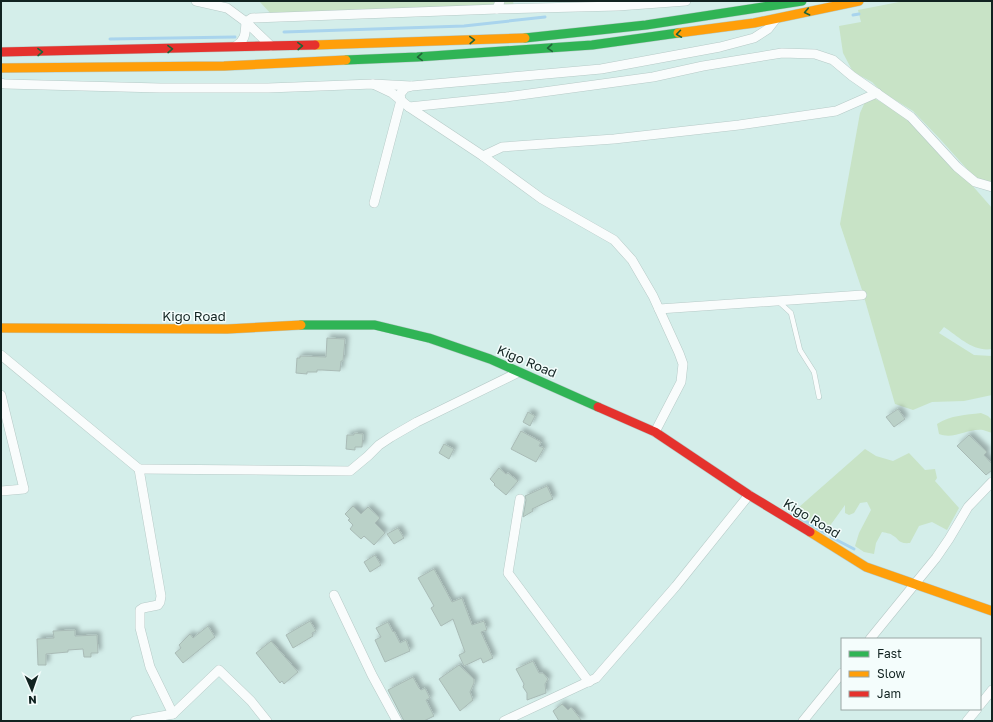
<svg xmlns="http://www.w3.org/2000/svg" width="993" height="722" font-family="'Golos Text',sans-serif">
  <defs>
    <filter id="shadow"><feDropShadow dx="3.5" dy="-3.5" stdDeviation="2" flood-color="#0004"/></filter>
  </defs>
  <rect width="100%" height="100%" fill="#d4eeea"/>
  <g fill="#c8e3c6">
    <polygon points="259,1 513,1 514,7 272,15"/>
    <polygon points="904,1 992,1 992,183 975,178 940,139 913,111 882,92 872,82 853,72 843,53 839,26 861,22 858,10"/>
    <path d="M 874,98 L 905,116 L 971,184 L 992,208 L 992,349 C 973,352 959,337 944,327 L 939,333 L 974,355 L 992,356 L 992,395 L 964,401 L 932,402 L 913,410 L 895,404 L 862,290 L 840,224 L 860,113 L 865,102 Z"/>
    <path d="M 981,413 L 988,416 L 992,420 L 992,433 C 989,432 986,431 983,430 C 968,428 954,440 939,434 L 937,424 C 951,415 966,415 981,413 Z"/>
    <path d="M 865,449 L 876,456 L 893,461 L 909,453 L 925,470 L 935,469 L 937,478 L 935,481 L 959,508 L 947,530 L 932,522 L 919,526 L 910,543 C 897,544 900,539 892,535 C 890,533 885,533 882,532 L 876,543 L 874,554 L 864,552 L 855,546 L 859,533 L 871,510 L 867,502 L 860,503 L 854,513 L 849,515 L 845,513 L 845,505 L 824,534 L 790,515 Z"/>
  </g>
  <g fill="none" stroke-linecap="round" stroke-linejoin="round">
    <g stroke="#a9d4ed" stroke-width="3">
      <polyline points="853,15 859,14"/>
      <polyline points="284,32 464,26 545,17"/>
      <polyline points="110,39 235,37"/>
      <polyline points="792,513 825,533"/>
      <polyline points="831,537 854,549"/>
    </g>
  </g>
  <g fill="#bad1c8" stroke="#a9bbb6" filter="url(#shadow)">
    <polygon points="327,338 345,339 343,361 341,361 340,371 322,370 317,370 317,372 307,372 307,374 296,373 297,358 300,358 300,356 326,357"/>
    <polygon points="898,409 905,419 894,427 886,417"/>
    <polygon points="528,412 535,416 530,426 523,422"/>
    <polygon points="521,431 541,442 539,446 544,448 536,462 511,449"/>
    <polygon points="354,433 363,434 362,447 355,447 355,450 346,449 347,435 354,435"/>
    <polygon points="969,435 987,452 984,455 992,464 992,470 986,475 957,446"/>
    <polygon points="444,444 454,449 449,459 439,453"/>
    <polygon points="499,468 506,474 508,473 518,481 506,495 494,485 495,484 490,479"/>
    <polygon points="547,486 553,499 532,509 533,511 523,517 526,500 525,496"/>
    <polygon points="353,506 361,514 368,507 380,518 375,523 385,533 374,545 364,536 361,539 350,529 353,525 348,520 350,519 345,514"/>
    <polygon points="398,528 404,538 394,544 387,534"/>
    <polygon points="375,555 381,565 370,572 364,562"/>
    <polygon points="434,569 452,602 462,598 472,625 484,621 487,630 481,632 493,658 483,663 481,658 464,666 459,655 465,652 453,619 441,626 431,608 434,606 418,578"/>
    <polygon points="310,621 316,631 312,633 313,636 293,648 286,635"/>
    <polygon points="388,622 393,632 394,631 400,643 406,640 410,651 385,662 375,640 381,637 376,628"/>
    <polygon points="208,626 215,637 183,663 175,653 181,648 179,645 190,634 193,638"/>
    <polygon points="75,630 75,636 97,635 98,653 91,653 91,657 84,657 83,649 68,650 68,652 46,654 46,665 38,665 37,639 54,638 53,631"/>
    <polygon points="271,641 298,672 284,684 282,681 280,683 256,653"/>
    <polygon points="533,661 539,673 543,673 548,679 545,684 546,693 527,700 527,693 523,687 524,684 516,669"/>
    <polygon points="459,665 474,679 474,683 470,692 473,700 460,711 439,679"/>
    <polygon points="413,677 419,688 421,690 425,688 430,698 426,700 434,716 424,721 404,721 388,690"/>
    <polygon points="562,704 568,710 571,707 582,721 559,721 553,711"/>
  </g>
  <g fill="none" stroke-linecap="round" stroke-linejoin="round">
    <defs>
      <polyline id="lane" points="779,302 791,313 800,350 814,372 819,397"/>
      <g id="street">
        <polyline points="196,1 227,8 246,22 271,46"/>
        <polyline points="500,1 497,9 618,6 686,1"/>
        <polyline points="246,22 252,18 497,9"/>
        <path d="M 236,46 C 246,39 245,34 246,22"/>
        <polyline points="1,83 5,84 160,88 268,88 373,84 411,86"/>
        <polyline points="373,84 392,93 409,107 483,156 542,199 614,240 632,260 653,296 679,353 683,364 681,382 655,432"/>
        <polyline points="409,107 506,97 653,77 703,66 782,53 815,54 833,60 852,76 911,117 957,167 975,182 992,187"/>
        <polyline points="483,156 502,147 614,139 739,125 836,111 877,93"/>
        <polyline points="374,203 401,100 400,94 405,88 412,86 601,69 720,47 754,38 768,29 775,20"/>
        <polyline points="659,309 862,295"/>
        <polyline points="1,355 139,469 161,596 160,602 158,605 143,608 140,610 140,628 150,667 173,714"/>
        <polyline points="1,395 24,489 1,491"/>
        <polyline points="139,469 350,471 368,456 379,445 391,437 417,422 519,372"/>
        <polyline points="520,499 508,573 589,682"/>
        <polyline points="334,595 372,675 397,721"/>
        <polyline points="870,639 936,558 949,539 968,507 992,482"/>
        <polyline points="980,705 992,690"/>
        <polyline points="135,721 173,714 219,670 251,701 267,721"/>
        <polyline points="504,721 596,678 676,586 749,495"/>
        <polyline points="803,721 842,673"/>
        <polyline points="967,721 977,709"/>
      </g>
      <g id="fast">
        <polyline points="525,38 646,25 802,1"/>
        <polyline points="346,60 417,57 592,45 678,33"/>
        <polyline points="301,325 375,325 429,338 490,359 598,407"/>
      </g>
      <g id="slow">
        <polyline points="678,33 754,23 859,1"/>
        <polyline points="315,45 525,38"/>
        <polyline points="1,68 224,66 346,60"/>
        <polyline points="1,328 227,329 301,325"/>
        <polyline points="810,532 866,567 992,611"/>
      </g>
      <g id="jam">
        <polyline points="1,52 315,45"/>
        <polyline points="598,407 655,432 749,495 810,532"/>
      </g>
    </defs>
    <use href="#lane" stroke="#b6cac7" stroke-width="5.5"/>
    <use href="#street" stroke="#b6cac7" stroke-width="10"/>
    <use href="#fast" stroke="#b6cac7" stroke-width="10"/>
    <use href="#slow" stroke="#b6cac7" stroke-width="10"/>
    <use href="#jam" stroke="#b6cac7" stroke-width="10"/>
    <use href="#lane" stroke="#f9fcfc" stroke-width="4.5"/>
    <use href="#street" stroke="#f9fcfc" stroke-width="9"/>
    <use href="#fast" stroke="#30b455" stroke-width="9"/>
    <use href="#slow" stroke="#ff9f0a" stroke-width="9"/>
    <use href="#jam" stroke="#e5322d" stroke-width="9"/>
  </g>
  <defs><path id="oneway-chevron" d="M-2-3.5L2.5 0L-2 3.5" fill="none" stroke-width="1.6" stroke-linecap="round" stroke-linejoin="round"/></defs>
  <g stroke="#1f6438">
    <use href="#oneway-chevron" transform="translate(807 12) rotate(168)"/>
    <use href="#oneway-chevron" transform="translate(679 34) rotate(172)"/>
    <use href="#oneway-chevron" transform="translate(472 40) rotate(-2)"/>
    <use href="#oneway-chevron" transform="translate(300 46) rotate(-2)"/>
    <use href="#oneway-chevron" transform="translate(550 48) rotate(176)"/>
    <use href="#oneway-chevron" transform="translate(170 49) rotate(-1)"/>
    <use href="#oneway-chevron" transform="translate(40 52) rotate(-1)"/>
    <use href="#oneway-chevron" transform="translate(420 57) rotate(177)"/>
  </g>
  <g text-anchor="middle" stroke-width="3" stroke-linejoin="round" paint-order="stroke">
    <g font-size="13" fill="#112321" stroke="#f4fdfc">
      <text x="194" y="321">Kigo Road</text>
      <text transform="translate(527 361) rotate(23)" y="5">Kigo Road</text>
      <text transform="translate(812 518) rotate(31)" y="5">Kigo Road</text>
    </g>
  </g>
  <rect width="993" height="722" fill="none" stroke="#112321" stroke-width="4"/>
  <rect x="841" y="638" width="140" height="72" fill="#f4fdfc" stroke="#99a6a4"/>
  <rect x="849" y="651" width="20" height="6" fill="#30b455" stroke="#99a6a4"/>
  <text x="877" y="658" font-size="12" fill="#112321">Fast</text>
  <rect x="849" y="671" width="20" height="6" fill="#ff9f0a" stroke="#99a6a4"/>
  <text x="877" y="678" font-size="12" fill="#112321">Slow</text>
  <rect x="849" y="691" width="20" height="6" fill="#e5322d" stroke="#99a6a4"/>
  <text x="877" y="698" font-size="12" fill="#112321">Jam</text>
  <g transform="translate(32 690) rotate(178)" stroke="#f4fdfc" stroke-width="3" paint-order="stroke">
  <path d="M0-3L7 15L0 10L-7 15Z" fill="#112321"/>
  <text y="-6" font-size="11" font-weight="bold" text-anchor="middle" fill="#112321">N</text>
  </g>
</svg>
